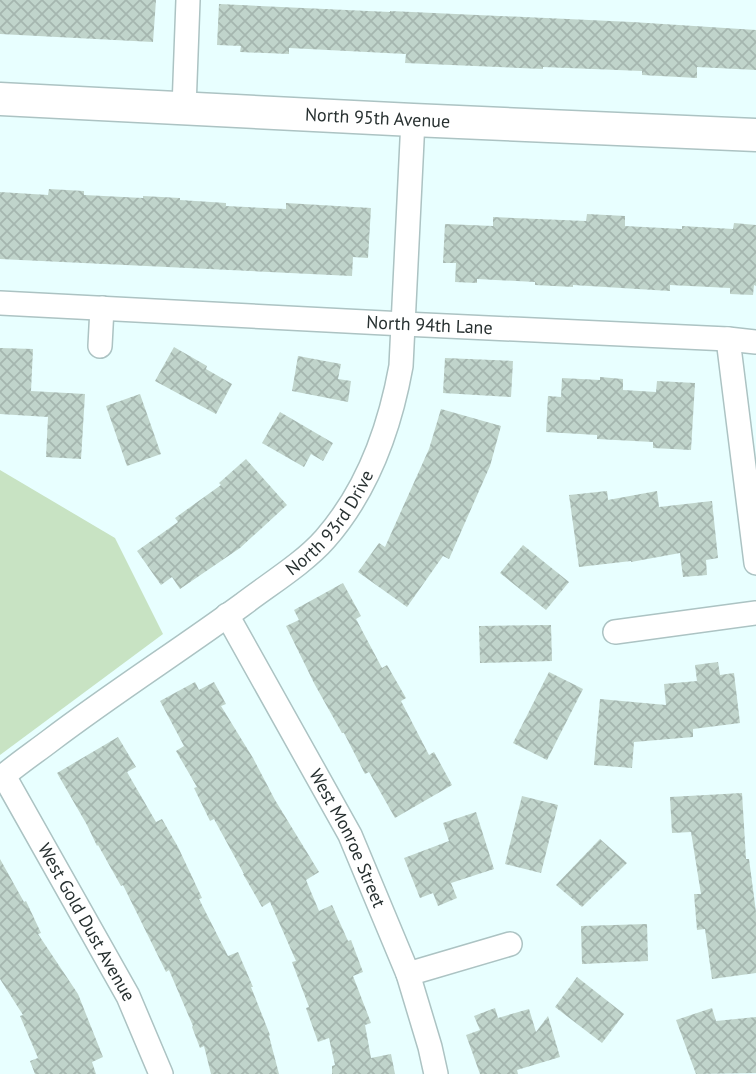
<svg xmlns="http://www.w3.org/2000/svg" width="756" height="1074" font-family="'PT Sans',sans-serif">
  <defs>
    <pattern id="building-cross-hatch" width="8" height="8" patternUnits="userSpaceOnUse" patternTransform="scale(1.75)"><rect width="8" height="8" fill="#c0d4cb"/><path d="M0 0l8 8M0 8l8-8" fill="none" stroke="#a5b6af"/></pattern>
  </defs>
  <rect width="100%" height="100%" fill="#e8ffff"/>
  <polygon fill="#c8e3c3" points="0,470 115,538 163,634 0,755"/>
  <g fill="url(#building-cross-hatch)">
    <polygon points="0,0 156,0 153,42 0,34"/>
    <polygon points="219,4 390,12 390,11 632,22 756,30 756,70 697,67 697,78 642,75 642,71 543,67 543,69 405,63 406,54 289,48 289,54 240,52 241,46 217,45"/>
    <polygon points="49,189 84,191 84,195 143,198 143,196 180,198 180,200 226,203 226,206 286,209 286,203 371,208 368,258 353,257 352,276 0,259 0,192 48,195"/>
    <polygon points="587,214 625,216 625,226 682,229 682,226 733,229 734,223 756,225 756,286 754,285 753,295 730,294 730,288 670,285 670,291 573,285 573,287 535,285 535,282 477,279 477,283 455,282 456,263 443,263 445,224 493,226 493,217 586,221"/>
    <polygon points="174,347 207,366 206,369 232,384 216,414 155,381"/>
    <polygon points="0,348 33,349 31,391 85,394 81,459 46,457 48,417 0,414"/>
    <polygon points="298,356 341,364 338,379 351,381 348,402 292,391"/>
    <polygon points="445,358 513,361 511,397 443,393"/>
    <polygon points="600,377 623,379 623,390 656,392 657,381 695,383 691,450 653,448 653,442 597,439 597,435 546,432 548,396 561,397 562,378 600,380"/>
    <polygon points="140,394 161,454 127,466 106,406"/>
    <polygon points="441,409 501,426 490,466 449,559 443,556 407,607 358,572 379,543 385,547 429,449"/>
    <polygon points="280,412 333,443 323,461 311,454 304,467 262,443"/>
    <polygon points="246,459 287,505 240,548 180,589 172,577 161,585 137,551 178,522 175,518 221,485 219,483"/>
    <polygon points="607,491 608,500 657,491 659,507 712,501 718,558 706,560 707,575 683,577 680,553 631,562 631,561 579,567 569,495"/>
    <polygon points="523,545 569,582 546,610 500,573"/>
    <polygon points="343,583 361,616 356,619 382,668 387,665 406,698 401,701 429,755 434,752 452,785 395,818 369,772 365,774 344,733 342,733 315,685 286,626 299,620 294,610"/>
    <polygon points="551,625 552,661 480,663 479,626"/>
    <polygon points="718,662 720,675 734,673 740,723 693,729 693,737 634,742 632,768 594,765 600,699 666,705 664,684 697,681 695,665"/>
    <polygon points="549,672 583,689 547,760 513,743"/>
    <polygon points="195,682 199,690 214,682 226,704 221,706 253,758 275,800 319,872 306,880 319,911 332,905 348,941 351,940 363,972 353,976 371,1023 365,1025 371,1058 391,1054 395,1074 332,1074 332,1066 335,1065 329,1038 318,1042 306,1008 309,1007 292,962 296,961 270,902 262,907 243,874 244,874 214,819 210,821 194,788 197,787 176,751 184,746 160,701"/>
    <polygon points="118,737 136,767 127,772 156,822 162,819 178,847 202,898 199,899 228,956 238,952 253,987 251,987 270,1035 269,1036 279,1074 211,1074 204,1046 200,1048 192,1027 193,1026 169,970 166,972 123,885 121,886 98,845 97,846 87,825 57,773"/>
    <polygon points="742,793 746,859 749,859 756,912 756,973 712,979 705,929 697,930 694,894 701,894 691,832 672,833 670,797"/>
    <polygon points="522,796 558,805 541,873 505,864"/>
    <polygon points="476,812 494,869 451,883 457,898 438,906 433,893 420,898 404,858 449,841 443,823"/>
    <polygon points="600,839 627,863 582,907 556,885"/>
    <polygon points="0,859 24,902 26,901 41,933 38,934 78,994 103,1057 92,1062 96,1074 35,1074 30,1061 38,1058 20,1016 23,1015 0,979"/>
    <polygon points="647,924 648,961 582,964 581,926"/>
    <polygon points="577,977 624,1014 602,1043 555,1007"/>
    <polygon points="495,1008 498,1018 529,1009 536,1032 548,1016 560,1057 517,1070 518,1074 480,1074 466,1035 480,1030 474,1016"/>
    <polygon points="712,1008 716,1021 756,1017 756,1073 696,1074 676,1020"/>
  </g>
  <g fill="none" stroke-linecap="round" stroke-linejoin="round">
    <defs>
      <g id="street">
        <polyline points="184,108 188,0"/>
        <path id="s1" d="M 0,303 L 404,324 L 728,339 L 756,342"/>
        <polyline points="728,339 756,563"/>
        <polyline points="100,346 102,308"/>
        <path id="s2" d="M 227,615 L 350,835 L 408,974 L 430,1047 L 436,1074"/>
        <polyline points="615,632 756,613"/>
        <path id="s3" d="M 4,776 L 128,996 L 161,1074"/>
        <path id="s4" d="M 0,779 C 16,765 34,753 51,740 C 113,693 179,651 242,605 C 268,585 304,563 325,539 C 367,491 390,427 401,366 L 413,120"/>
        <polyline points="408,974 510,944"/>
      </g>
      <g id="secondary">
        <path id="s5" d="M 0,99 L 413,120 L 756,135"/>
      </g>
    </defs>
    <use href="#street" stroke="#acc3c3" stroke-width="26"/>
    <use href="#secondary" stroke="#acc3c3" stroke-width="35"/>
    <use href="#street" stroke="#fff" stroke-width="23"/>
    <use href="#secondary" stroke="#fff" stroke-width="32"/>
  </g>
  <g text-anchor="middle" stroke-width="6" stroke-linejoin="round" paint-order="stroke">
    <g font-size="18" fill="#273030" stroke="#fff">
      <text dy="6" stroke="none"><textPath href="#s5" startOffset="378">North 95th Avenue</textPath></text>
      <text dy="6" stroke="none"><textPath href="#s1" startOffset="430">North 94th Lane</textPath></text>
      <text dy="6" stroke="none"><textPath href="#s4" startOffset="420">North 93rd Drive</textPath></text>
      <text dy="6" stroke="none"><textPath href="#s2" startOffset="254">West Monroe Street</textPath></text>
      <text dy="6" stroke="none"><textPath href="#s3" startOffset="168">West Gold Dust Avenue</textPath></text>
    </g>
  </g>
</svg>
